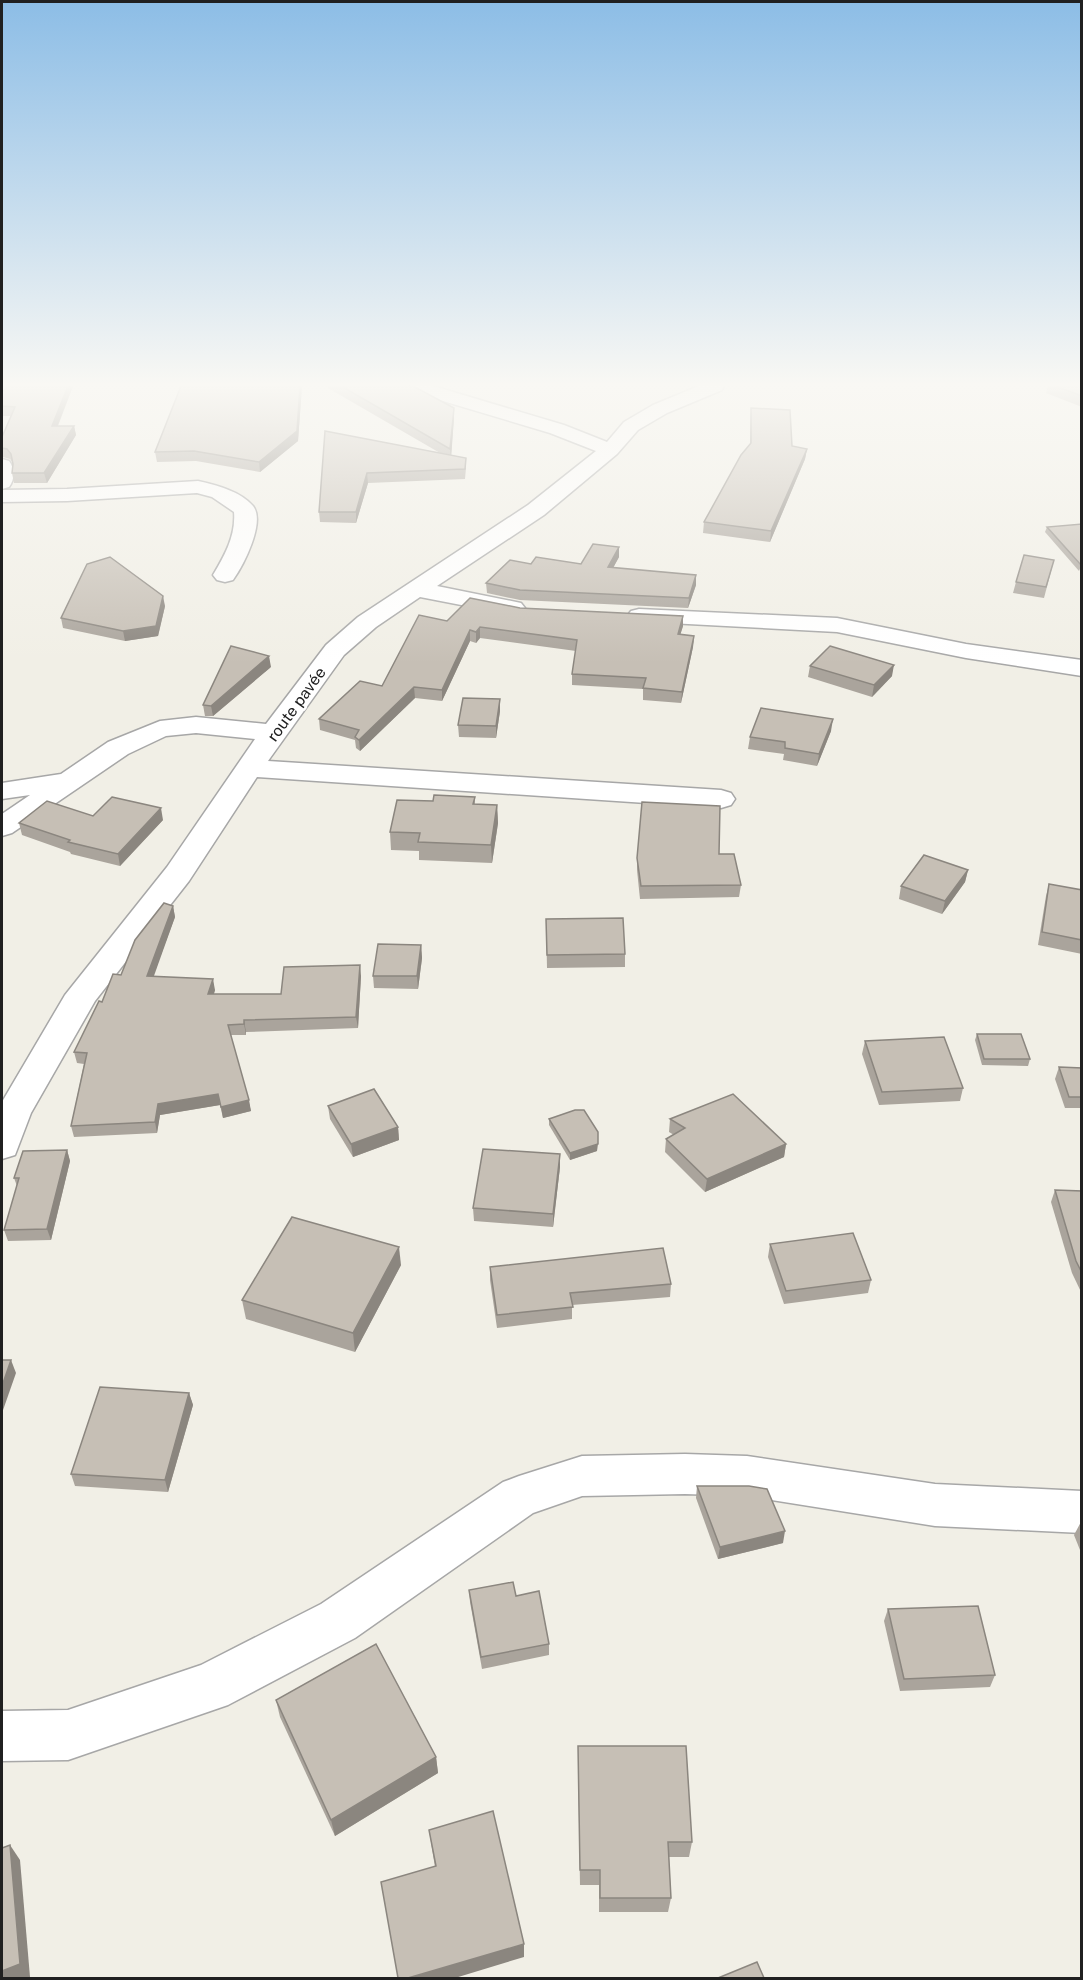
<svg xmlns="http://www.w3.org/2000/svg" width="1083" height="1980" font-family="'Public Sans',sans-serif">
  <rect width="100%" height="100%" fill="#f1efe6"/>
  <g fill="none" stroke-linecap="round" stroke-linejoin="round">
    <defs>
      <g id="minor">
        <polygon points="404,386 433,386 564,425 607,442 624,422 653,405 699,386 724,386 722,390 667,413 638,430 617,454 544,515 437,586 521,603 525,608 521,613 513,615 420,597 376,627 344,655 268,761 721,790 731,793 735,799 731,805 721,808 257,777 189,881 95,1001 31,1113 15,1155 2,1159 2,1102 65,995 167,867 255,739 196,733 166,736 128,754 12,833 2,836 2,814 30,795 2,799 2,783 61,774 108,742 160,721 196,717 266,724 326,645 358,617 528,505 596,451 550,433 406,390"/>
        <path d="M 2,459 L 9,461 C 15,469 15,479 9,487 L 2,489 Z"/>
        <path d="M 198,481 C 216,485 240,491 253,506 C 266,522 243,566 233,580 L 225,582 L 217,580 L 213,575 C 225,555 236,535 234,512 L 212,497 L 197,493 L 67,501 L 2,502 L 2,490 L 67,489 Z"/>
        <polygon points="639,609 837,618 966,644 1082,660 1082,676 966,658 837,632 631,621 627,616 631,611"/>
        <polygon points="685,1454 747,1456 935,1484 1082,1491 1082,1533 935,1526 747,1496 685,1494 582,1496 533,1513 355,1638 228,1705 68,1760 2,1761 2,1711 68,1710 201,1665 321,1604 503,1482 519,1476 582,1456"/>
      </g>
    </defs>
    <use href="#minor" stroke="#a7a7a7" stroke-width="3"/>
    <use href="#minor" fill="#fff" fill-rule="evenodd"/>
  </g>
  <g fill="#aaa49c">
    <polygon points="8,386 73,386 58,426 74,426 76,435 47,483 14,483 12,473 13,463 10,459 3,457 2,458 2,437 11,416 2,416 2,392"/>
    <polygon points="181,386 302,386 298,441 260,472 196,461 157,462 155,452"/>
    <polygon points="328,386 413,386 454,408 454,418 451,455 466,468 465,479 368,483 356,523 320,522 319,512 325,431 440,453 328,388"/>
    <polygon points="1048,386 1082,386 1082,407 1046,393"/>
    <polygon points="751,408 792,446 807,449 805,459 770,542 703,533 704,522 750,444"/>
    <polygon points="1047,527 1082,564 1079,571 1045,532"/>
    <polygon points="619,547 619,557 613,568 696,575 696,585 688,608 520,600 487,593 486,583 531,564 581,564"/>
    <polygon points="1054,560 1044,598 1013,593 1016,582"/>
    <polygon points="165,606 158,636 125,641 63,628 61,618"/>
    <polygon points="520,608 683,616 683,626 680,635 694,636 693,647 681,703 643,700 643,689 572,685 572,674 576,651 480,638 476,643 470,641 442,701 415,698 360,751 356,748 355,740 320,730 319,719 382,686 447,621"/>
    <polygon points="810,666 892,676 872,697 808,677"/>
    <polygon points="271,667 213,716 205,716 203,705"/>
    <polygon points="500,699 500,711 496,738 459,737 458,725"/>
    <polygon points="831,731 817,766 783,760 784,754 748,749 750,737"/>
    <polygon points="475,797 475,804 497,805 498,823 492,863 419,860 419,851 391,850 390,832 433,801"/>
    <polygon points="93,816 163,820 120,866 71,854 70,852 22,835 19,823"/>
    <polygon points="719,854 741,885 739,897 640,899 637,870 637,858"/>
    <polygon points="968,870 965,882 942,914 899,899 901,886"/>
    <polygon points="1049,884 1082,890 1082,954 1038,945 1046,896"/>
    <polygon points="173,906 175,917 153,976 215,990 214,994 281,994 361,976 358,1028 246,1032 246,1035 231,1035 251,1111 223,1118 220,1105 160,1115 157,1133 74,1137 71,1126 84,1064 77,1063 74,1052 102,1002 121,975"/>
    <polygon points="546,919 625,954 625,967 547,968"/>
    <polygon points="421,945 422,958 418,989 374,988 373,976"/>
    <polygon points="977,1034 1030,1059 1028,1066 982,1065 975,1040"/>
    <polygon points="865,1041 963,1088 960,1101 879,1105 862,1054"/>
    <polygon points="1059,1067 1082,1068 1082,1108 1065,1108 1055,1079"/>
    <polygon points="328,1106 398,1127 399,1140 353,1157 330,1119"/>
    <polygon points="549,1119 597,1151 570,1160 549,1125"/>
    <polygon points="670,1119 786,1144 784,1157 705,1192 665,1152 666,1139 674,1135 669,1132"/>
    <polygon points="67,1150 70,1161 51,1240 8,1241 4,1230 17,1186 14,1178"/>
    <polygon points="560,1154 560,1167 553,1227 474,1221 473,1208"/>
    <polygon points="1055,1190 1082,1191 1082,1294 1072,1273 1051,1202"/>
    <polygon points="770,1244 871,1280 868,1293 784,1304 768,1257"/>
    <polygon points="401,1265 355,1352 246,1319 242,1300"/>
    <polygon points="490,1267 671,1284 670,1297 572,1305 572,1319 497,1328 490,1280"/>
    <polygon points="189,1393 193,1405 168,1492 75,1486 71,1474"/>
    <polygon points="697,1486 783,1543 718,1559 696,1498"/>
    <polygon points="1082,1520 1082,1555 1074,1535"/>
    <polygon points="469,1590 516,1596 549,1644 549,1655 482,1669 470,1602"/>
    <polygon points="888,1609 995,1675 990,1687 900,1691 884,1621"/>
    <polygon points="276,1700 436,1757 438,1773 335,1836 280,1717"/>
    <polygon points="578,1746 692,1842 689,1857 669,1857 671,1898 668,1912 599,1912 599,1885 580,1885 578,1762"/>
    <polygon points="429,1830 524,1957 435,1867"/>
  </g>
  <g fill="#8b867f">
    <polygon points="68,386 73,386 54,435 52,426"/>
    <polygon points="300,386 302,386 298,441 260,472 259,462"/>
    <polygon points="454,408 454,418 451,459 450,449"/>
    <polygon points="74,426 76,435 47,483 44,473"/>
    <polygon points="807,449 805,459 770,542 771,531"/>
    <polygon points="367,473 368,483 356,523 356,512"/>
    <polygon points="619,547 619,557 608,577 608,567"/>
    <polygon points="696,575 696,585 688,608 689,598"/>
    <polygon points="163,596 165,606 158,636 125,641 123,631"/>
    <polygon points="683,616 683,626 677,645 678,634"/>
    <polygon points="480,627 480,638 476,643 476,632"/>
    <polygon points="470,630 470,641 442,701 442,690"/>
    <polygon points="694,636 693,647 681,703 682,692"/>
    <polygon points="269,656 271,667 213,716 211,706"/>
    <polygon points="894,665 892,676 872,697 874,685"/>
    <polygon points="414,687 415,698 360,751 359,740"/>
    <polygon points="500,699 500,711 496,738 496,726"/>
    <polygon points="833,719 831,731 817,766 819,754"/>
    <polygon points="497,805 498,823 492,863 491,845"/>
    <polygon points="161,808 163,820 120,866 118,854"/>
    <polygon points="968,870 965,882 942,914 945,901"/>
    <polygon points="173,906 175,917 150,987 147,976"/>
    <polygon points="421,945 422,958 418,989 417,976"/>
    <polygon points="360,965 361,976 358,1028 356,1017"/>
    <polygon points="213,979 215,990 210,1005 208,994"/>
    <polygon points="244,1020 246,1032 246,1035 244,1024"/>
    <polygon points="218,1094 220,1105 160,1115 157,1133 155,1122 158,1104"/>
    <polygon points="249,1100 251,1111 223,1118 221,1107"/>
    <polygon points="398,1127 399,1140 353,1157 351,1144"/>
    <polygon points="598,1144 597,1151 570,1160 570,1153"/>
    <polygon points="786,1144 784,1157 705,1192 707,1179"/>
    <polygon points="67,1150 70,1161 51,1240 47,1229"/>
    <polygon points="560,1154 560,1167 553,1227 553,1214"/>
    <polygon points="399,1247 401,1265 355,1352 353,1333"/>
    <polygon points="11,1360 16,1373 2,1413 2,1386"/>
    <polygon points="189,1393 193,1405 168,1492 165,1480"/>
    <polygon points="785,1531 783,1543 718,1559 720,1547"/>
    <polygon points="436,1757 438,1773 335,1836 331,1820"/>
    <polygon points="10,1845 20,1860 30,1977 27,1978 2,1978"/>
    <polygon points="524,1944 524,1957 455,1978 408,1978"/>
  </g>
  <g fill="#c6bfb5" stroke="#8b867f" stroke-width="1.5">
    <polygon points="8,386 68,386 52,426 74,426 44,473 12,473 13,464 11,454 7,449 2,448 2,437 15,407 2,406 2,392"/>
    <polygon points="181,386 300,386 297,431 259,462 194,451 155,452"/>
    <polygon points="341,386 413,386 454,408 450,449"/>
    <polygon points="1055,386 1082,386 1082,396"/>
    <polygon points="751,408 790,410 792,446 807,449 771,531 704,522 741,455 751,443"/>
    <polygon points="325,431 466,458 465,469 367,473 356,512 319,512"/>
    <polygon points="1082,524 1082,563 1081,565 1047,527"/>
    <polygon points="593,544 619,547 608,567 696,575 689,598 520,590 486,583 510,560 531,564 536,557 581,564"/>
    <polygon points="1024,555 1054,560 1046,587 1016,582"/>
    <polygon points="110,557 163,596 156,626 123,631 61,618 87,564"/>
    <polygon points="470,598 520,608 683,616 678,634 694,636 682,692 643,688 646,678 572,674 577,640 480,627 476,632 470,630 442,690 414,687 359,740 355,737 359,730 319,719 360,681 382,686 419,615 447,621"/>
    <polygon points="231,646 269,656 211,706 203,705"/>
    <polygon points="830,646 894,665 874,685 810,666"/>
    <polygon points="463,698 500,699 496,726 458,725"/>
    <polygon points="761,708 833,719 819,754 785,748 785,742 750,737"/>
    <polygon points="434,795 475,797 473,804 497,805 491,845 418,842 420,833 390,832 397,800 433,801"/>
    <polygon points="112,797 161,808 118,854 68,842 70,840 19,823 47,801 93,816"/>
    <polygon points="642,802 720,806 719,854 734,854 741,885 641,886 637,858"/>
    <polygon points="924,855 968,870 945,901 901,886"/>
    <polygon points="1049,884 1082,890 1082,940 1042,932"/>
    <polygon points="164,903 173,906 147,976 213,979 208,994 281,994 284,967 360,965 356,1017 244,1020 244,1024 228,1025 249,1100 221,1107 218,1094 158,1104 155,1122 71,1126 87,1053 74,1052 99,1001 102,1002 113,974 121,975 135,940"/>
    <polygon points="623,918 625,954 547,955 546,919"/>
    <polygon points="378,944 421,945 417,976 373,976"/>
    <polygon points="977,1034 1021,1034 1030,1059 984,1059"/>
    <polygon points="944,1037 963,1088 882,1092 865,1041"/>
    <polygon points="1059,1067 1082,1068 1082,1097 1069,1097"/>
    <polygon points="374,1089 398,1127 351,1144 328,1106"/>
    <polygon points="733,1094 786,1144 707,1179 666,1139 685,1128 670,1119"/>
    <polygon points="575,1110 584,1110 598,1132 598,1144 570,1153 549,1119"/>
    <polygon points="483,1149 560,1154 553,1214 473,1208"/>
    <polygon points="67,1150 47,1229 4,1230 19,1178 14,1178 23,1151"/>
    <polygon points="1055,1190 1082,1191 1082,1273 1076,1261"/>
    <polygon points="292,1217 399,1247 353,1333 242,1300"/>
    <polygon points="853,1233 871,1280 786,1291 770,1244"/>
    <polygon points="663,1248 671,1284 570,1293 573,1307 497,1315 490,1267"/>
    <polygon points="2,1360 11,1360 2,1386"/>
    <polygon points="100,1387 189,1393 165,1480 71,1474"/>
    <polygon points="697,1486 749,1486 767,1489 785,1531 720,1547"/>
    <polygon points="513,1582 516,1596 539,1591 549,1644 481,1657 469,1590"/>
    <polygon points="978,1606 995,1675 904,1679 888,1609"/>
    <polygon points="376,1644 436,1757 331,1820 276,1700"/>
    <polygon points="578,1746 686,1746 692,1842 668,1842 671,1898 600,1898 600,1870 580,1870"/>
    <polygon points="493,1811 524,1944 408,1978 398,1978 381,1882 436,1866 429,1830"/>
    <polygon points="10,1845 20,1964 2,1971 2,1848"/>
    <polygon points="757,1962 764,1978 718,1978"/>
  </g>
  <linearGradient id="sky" x2="0" y2="1"><stop stop-color="#8cbde6"/><stop offset="0.58" stop-color="#f9f8f4"/><stop offset="1" stop-color="#f9f8f4" stop-opacity="0"/></linearGradient>
  <rect width="1083" height="663" fill="url(#sky)"/>
  <g text-anchor="middle" stroke-width="5" stroke-linejoin="round" paint-order="stroke">
    <g font-size="16" fill="#202020" stroke="#fff">
      <text transform="translate(296 704) rotate(-54)" y="6">route pavée</text>
    </g>
  </g>
  <rect width="1083" height="1980" fill="none" stroke="#202020" stroke-width="6"/>
</svg>
